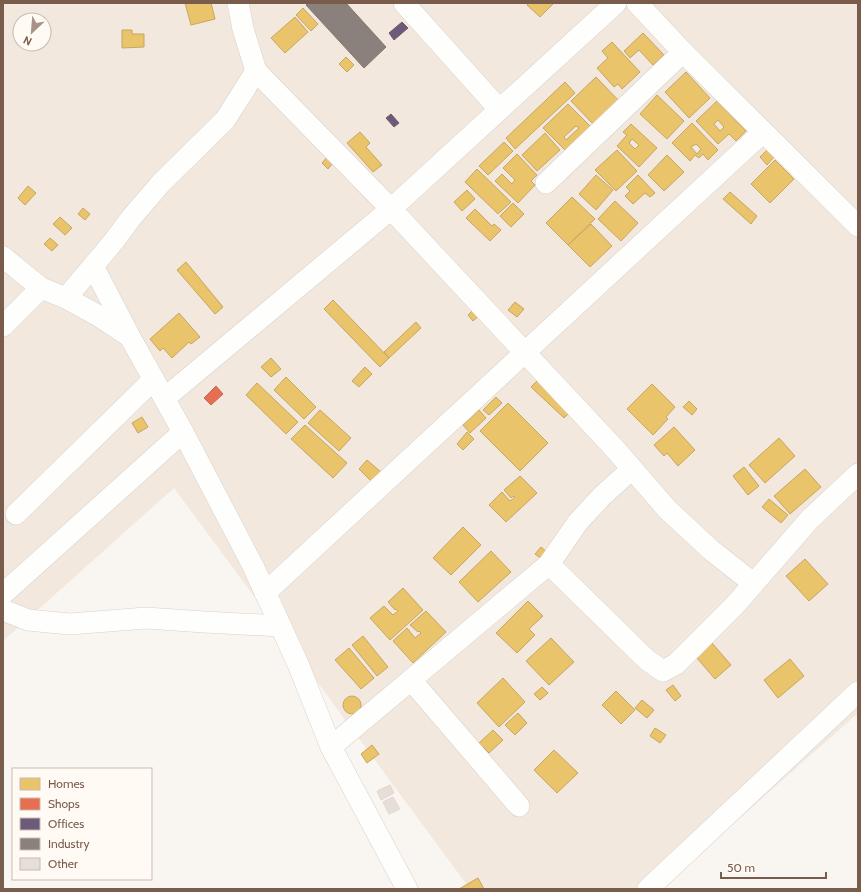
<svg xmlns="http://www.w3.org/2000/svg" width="861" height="892" font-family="Cabin,sans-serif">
  <rect width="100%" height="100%" fill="#f9f5f0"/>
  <path fill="#f2e8de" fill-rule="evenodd" d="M 3,3 L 858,3 L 858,713 L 660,889 L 470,889 L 174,488 L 3,641 ZM 20,20 L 44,20 L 44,44 L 20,44 Z"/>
  <g fill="#e9c46a" stroke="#c8a561" fill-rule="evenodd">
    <polygon points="185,3 211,3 215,19 191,25"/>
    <polygon points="529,3 554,3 540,17 527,5"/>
    <polygon points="303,8 318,24 311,31 296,15"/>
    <polygon points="295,17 308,32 285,53 271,38"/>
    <polygon points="122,30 132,30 132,34 144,34 144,47 122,48"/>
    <polygon points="643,33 664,55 653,65 639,50 630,58 624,51"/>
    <polygon points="612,42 640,72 622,89 618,84 614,87 597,68 608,58 602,51"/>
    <polygon points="346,57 354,65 347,72 339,64"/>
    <polygon points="686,72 710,98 689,118 665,92"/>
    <polygon points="596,77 621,103 596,127 571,101"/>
    <polygon points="565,82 575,93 515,149 506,138"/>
    <polygon points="657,95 684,121 667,139 640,114"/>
    <path d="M 717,101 L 746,131 L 736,141 L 729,134 L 718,144 L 696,121 ZM 718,120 L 724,127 L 720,131 L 714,124 Z"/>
    <path d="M 568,104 L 594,130 L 569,154 L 543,128 ZM 576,126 L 579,128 L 566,140 L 564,137 Z"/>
    <path d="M 692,123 L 718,150 L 708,160 L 703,154 L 699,158 L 695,155 L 690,161 L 672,143 ZM 696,144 L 701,149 L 697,154 L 691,147 Z"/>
    <path d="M 631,124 L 657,148 L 639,167 L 617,146 L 627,135 L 623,132 ZM 632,139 L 639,145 L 635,149 L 629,143 Z"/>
    <polygon points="360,132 370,143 366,147 382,165 373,172 347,143"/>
    <polygon points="545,133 560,150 537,171 522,155"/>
    <polygon points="504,142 513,151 488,175 479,166"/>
    <polygon points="617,150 637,171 616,191 595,170"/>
    <polygon points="767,150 774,157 767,165 760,157"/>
    <polygon points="517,154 537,175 531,181 535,185 518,203 495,181 502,174 512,184 515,180 503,168"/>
    <polygon points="667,155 684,172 664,191 648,175"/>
    <polygon points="328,156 334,162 328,169 322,163"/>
    <polygon points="775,160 794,179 770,203 751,184"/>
    <polygon points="477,169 511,202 498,214 465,182"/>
    <polygon points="596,175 613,190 596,210 579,194"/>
    <polygon points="638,175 655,193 650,197 645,193 633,204 625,196 630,191 626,187"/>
    <polygon points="28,186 36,193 25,205 18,198"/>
    <polygon points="467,190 475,199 462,211 454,202"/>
    <polygon points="730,192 757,216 751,224 723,199"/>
    <polygon points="572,197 595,219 568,245 546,223"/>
    <polygon points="615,201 638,223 621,241 598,219"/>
    <polygon points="513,203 524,214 511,227 500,216"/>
    <polygon points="83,208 90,214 85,220 78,214"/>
    <polygon points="475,209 492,226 494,224 501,230 490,241 466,218"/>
    <polygon points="60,217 72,228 65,235 53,224"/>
    <polygon points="591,224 612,246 590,267 568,245"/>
    <polygon points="50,238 58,245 52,251 44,244"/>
    <polygon points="186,262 223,307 215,314 177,270"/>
    <polygon points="333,300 389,358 380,367 324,309"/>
    <polygon points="515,302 524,309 517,317 508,310"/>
    <polygon points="477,306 482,313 473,321 468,315"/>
    <polygon points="179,313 200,337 191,344 189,342 172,358 163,348 160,351 150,339"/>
    <polygon points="416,322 421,328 389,358 384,352"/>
    <polygon points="271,358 281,369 271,377 261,367"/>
    <polygon points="365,367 372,374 359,387 352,381"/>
    <polygon points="286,377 316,407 304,419 274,390"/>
    <polygon points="538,380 572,410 564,418 531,387"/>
    <polygon points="257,383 298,422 286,434 246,395"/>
    <polygon points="652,384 675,407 666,417 668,419 653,435 627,409"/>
    <polygon points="496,397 502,403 489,415 483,410"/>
    <polygon points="689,401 697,409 692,415 683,407"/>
    <polygon points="508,403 548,443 520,471 480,431"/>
    <polygon points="320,410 351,438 339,451 308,423"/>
    <polygon points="479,410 486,418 470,433 463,425"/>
    <polygon points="142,417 148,427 138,433 132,423"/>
    <polygon points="305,425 347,463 333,478 291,439"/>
    <polygon points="674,427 695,450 678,466 667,453 664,456 654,445"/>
    <polygon points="467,432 474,439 463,450 457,444"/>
    <polygon points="779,438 795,456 765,483 749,465"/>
    <polygon points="367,460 381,472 372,482 359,469"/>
    <polygon points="744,467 759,486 748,495 733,476"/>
    <polygon points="805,469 821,487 790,514 774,496"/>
    <polygon points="520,476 537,493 506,522 489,505 502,492 510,501 515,497 513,496 511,498 504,490"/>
    <polygon points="769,499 788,515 781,523 762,507"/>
    <polygon points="463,527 481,545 451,575 433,558"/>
    <polygon points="541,547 549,554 543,560 535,554"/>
    <polygon points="491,551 511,572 478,602 459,582"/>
    <polygon points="805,559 828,584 809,601 786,576"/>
    <polygon points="403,588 423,610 390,640 370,618 384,606 393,615 398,611 396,609 395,610 388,602"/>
    <polygon points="528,601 543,616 529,629 535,635 517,653 496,633"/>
    <polygon points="426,611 446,632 413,663 393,641 407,628 415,638 421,633 419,631 418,632 410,625"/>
    <polygon points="363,636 388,667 377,676 352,645"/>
    <polygon points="551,638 574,662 549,685 526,661"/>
    <polygon points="712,643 731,665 715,679 696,657"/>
    <polygon points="349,648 374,678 361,689 335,660"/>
    <polygon points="790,659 804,676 778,698 764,680"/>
    <polygon points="503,678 525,702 499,727 477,703"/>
    <polygon points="673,685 681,696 675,701 666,690"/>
    <polygon points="542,687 548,693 540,700 534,694"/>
    <polygon points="616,691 635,710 621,724 602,705"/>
    <circle cx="352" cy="705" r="9"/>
    <polygon points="642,700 654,710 647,718 635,708"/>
    <polygon points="518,713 527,723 515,735 505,725"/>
    <polygon points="655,728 666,735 660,743 650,736"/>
    <polygon points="493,730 503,740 489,753 479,743"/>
    <polygon points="372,745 379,754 367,763 361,754"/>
    <polygon points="554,750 578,773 557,793 534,770"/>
    <polygon points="478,878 484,889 459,889"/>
  </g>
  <polygon fill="#e76f51" stroke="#c66950" points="216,386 223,394 211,405 204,398"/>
  <g fill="#6d597a" stroke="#715a6c">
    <polygon points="402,22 408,28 394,40 389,33"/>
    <polygon points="391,114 399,123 394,127 386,118"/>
  </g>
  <polygon fill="#8a817c" stroke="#85766e" points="309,3 346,3 386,47 364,68 306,5"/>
  <g fill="#e6ded7" stroke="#e2d8d2">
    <polygon points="390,785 394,793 381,800 377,791"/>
    <polygon points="393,797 400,809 389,814 383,802"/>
  </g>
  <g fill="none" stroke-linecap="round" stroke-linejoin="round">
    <defs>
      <g id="minor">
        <polyline points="404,3 499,109"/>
        <polyline points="637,3 683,52 858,226"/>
        <polyline points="256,71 391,209 615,449 667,509 711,550 753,583"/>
        <polyline points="546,183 683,52"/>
        <polyline points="3,257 41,288 66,298 97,315 129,336"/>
        <polyline points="93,266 130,337 183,432 253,566 298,664 331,747 407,889"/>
        <polyline points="66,298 114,241 131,218 161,183 225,120 256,71 243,29 238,3"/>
        <polyline points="3,326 41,288"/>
        <polyline points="165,398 391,209 616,3"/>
        <polyline points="16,514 154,379"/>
        <polyline points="549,564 578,522 602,496 632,469"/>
        <polyline points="265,593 763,132"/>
        <polyline points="3,594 183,432"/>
        <polyline points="3,610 28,620 70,624 146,618 204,622 281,626"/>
        <polyline points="411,680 519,806"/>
        <polyline points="331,747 549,564 647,660 663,671 676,664 735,605 810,519 858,474"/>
        <polyline points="648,889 858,692"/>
      </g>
    </defs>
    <use href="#minor" stroke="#d7d1cb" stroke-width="22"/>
    <use href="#minor" stroke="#fefefd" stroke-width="21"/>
  </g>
  <rect width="861" height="892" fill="none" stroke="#7a5c4d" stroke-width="8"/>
  <rect x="12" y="768" width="140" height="112" fill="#fffaf3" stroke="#cabbb1"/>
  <rect x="20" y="778" width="20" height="12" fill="#e9c46a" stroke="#cabbb1"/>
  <text x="48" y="788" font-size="12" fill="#7a5c4d">Homes</text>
  <rect x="20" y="798" width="20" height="12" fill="#e76f51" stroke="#cabbb1"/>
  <text x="48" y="808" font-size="12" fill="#7a5c4d">Shops</text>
  <rect x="20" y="818" width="20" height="12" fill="#6d597a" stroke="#cabbb1"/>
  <text x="48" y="828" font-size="12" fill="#7a5c4d">Offices</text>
  <rect x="20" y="838" width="20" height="12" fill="#8a817c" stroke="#cabbb1"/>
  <text x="48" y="848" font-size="12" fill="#7a5c4d">Industry</text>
  <rect x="20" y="858" width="20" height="12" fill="#e6ded7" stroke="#cabbb1"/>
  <text x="48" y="868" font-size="12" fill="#7a5c4d">Other</text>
  <g transform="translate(32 32) rotate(206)"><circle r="19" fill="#fffaf3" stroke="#cabbb1"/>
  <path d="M0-3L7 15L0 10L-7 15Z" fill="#a69286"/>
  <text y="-6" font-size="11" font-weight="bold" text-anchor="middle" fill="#7a5c4d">N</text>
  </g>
  <path d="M721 872v6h105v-6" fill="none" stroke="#7a5c4d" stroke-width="2"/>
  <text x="727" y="872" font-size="12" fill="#7a5c4d" stroke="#fffaf3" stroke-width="3" paint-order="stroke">50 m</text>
</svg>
